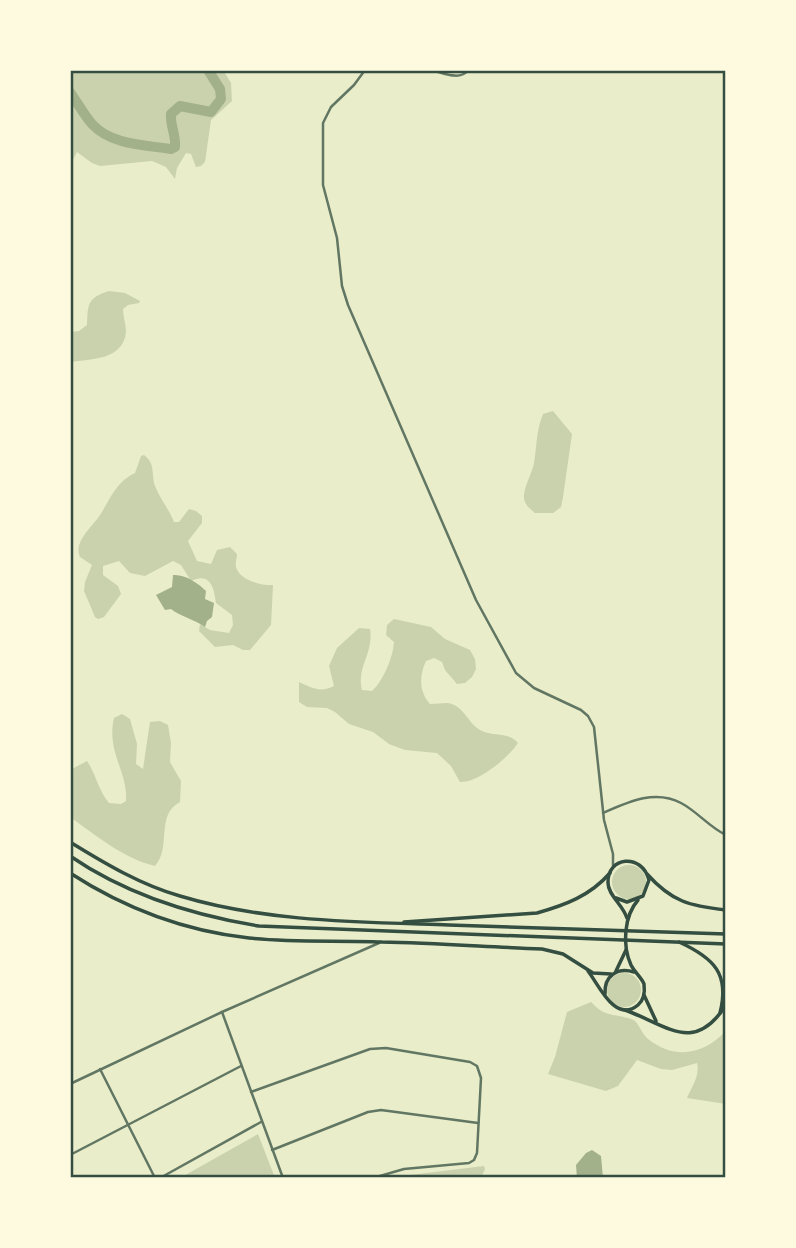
<svg xmlns="http://www.w3.org/2000/svg" width="796" height="1248" font-family="Quicksand,sans-serif">
  <rect width="100%" height="100%" fill="#e9edc9"/>
  <g fill="#cad2ad">
    <polygon points="70,70 223,70 231,83 232,101 211,120 205,162 201,166 196,167 191,154 186,153 177,168 175,179 166,167 152,161 100,166 92,163 77,152 70,165"/>
    <path d="M 109,291 L 125,293 L 140,301 L 139,303 L 128,305 L 123,309 C 123,317 126,324 126,332 C 123,360 92,359 70,362 L 70,332 L 79,331 L 87,325 C 88,304 87,298 109,291 Z"/>
    <path d="M 553,411 L 572,434 L 563,497 L 561,507 L 553,513 L 535,513 C 529,508 523,503 524,495 C 525,484 532,474 534,463 C 537,446 536,431 543,414 Z"/>
    <path d="M 144,455 C 156,464 151,474 155,486 C 160,499 169,509 174,522 L 179,522 L 189,509 L 196,511 L 202,516 L 202,523 L 188,541 L 197,561 L 211,564 L 217,550 L 230,547 L 237,554 C 237,558 235,562 236,567 C 239,580 262,586 273,585 L 271,625 L 250,650 L 243,650 L 233,645 L 215,647 L 199,631 L 200,624 L 210,630 L 229,633 L 233,625 L 232,615 L 216,603 C 214,587 210,572 191,581 L 181,565 L 173,561 L 145,576 L 130,573 L 119,561 L 103,566 L 103,575 L 118,586 L 121,594 L 104,617 L 98,619 L 95,617 L 84,591 L 85,582 L 92,565 L 80,557 C 73,542 92,527 100,515 C 111,498 116,482 135,473 L 141,456 Z"/>
    <path d="M 394,619 L 431,627 L 445,639 L 470,650 L 475,659 L 476,669 L 472,677 L 465,683 L 457,684 L 445,670 L 442,662 L 434,658 L 426,661 C 419,676 419,692 430,704 C 436,704 442,703 447,703 C 465,705 467,724 482,731 C 495,737 507,731 518,743 C 508,758 478,783 460,782 L 451,766 L 437,753 L 405,750 L 389,744 L 373,732 L 349,724 L 335,712 L 327,708 L 307,707 L 299,702 L 299,682 C 312,688 321,693 334,686 L 329,666 L 337,648 L 359,628 L 370,629 C 374,654 356,667 362,690 L 372,691 C 383,681 393,658 394,642 L 386,635 L 387,625 Z"/>
    <path d="M 122,714 L 130,719 L 137,744 L 136,764 L 143,769 L 150,722 L 160,721 L 168,725 L 171,743 L 170,762 L 181,781 L 180,802 C 155,815 172,847 155,866 C 123,858 97,836 70,817 L 70,770 L 87,761 C 96,774 98,790 109,803 L 121,804 L 126,801 C 128,771 106,752 114,718 Z"/>
    <circle cx="629" cy="882" r="17"/>
    <circle cx="624" cy="990" r="17"/>
    <path d="M 591,1002 C 596,1007 601,1012 609,1014 C 616,1016 629,1017 635,1021 C 640,1026 642,1034 648,1039 C 675,1060 703,1055 726,1031 L 726,1104 L 687,1098 C 692,1086 700,1076 697,1063 L 672,1070 L 661,1069 L 637,1060 L 618,1086 L 606,1091 L 548,1074 L 555,1057 L 567,1012 Z"/>
    <polygon points="258,1134 275,1178 180,1178"/>
    <polygon points="484,1166 485,1169 481,1178 385,1178"/>
  </g>
  <g fill="#a3b18a">
    <path d="M 173,575 C 185,574 198,583 206,591 L 205,599 L 214,603 L 212,617 L 207,621 L 205,627 C 194,619 181,617 171,609 L 165,610 L 156,595 L 172,587 Z"/>
    <polygon points="592,1150 601,1156 603,1178 577,1178 576,1165 586,1153"/>
  </g>
  <g fill="none" stroke-linecap="round" stroke-linejoin="round">
    <path stroke="#a3b18a" stroke-width="10" d="M 70,92 C 77,102 84,115 92,124 C 111,145 145,145 171,149 L 175,147 C 176,134 170,126 171,114 L 180,106 L 211,112 L 221,99 L 220,89 L 208,70"/>
    <g stroke="#617663" stroke-width="2.5">
      <polyline points="365,70 354,85 331,107 323,123 323,185 337,238 342,286 348,305 476,600 516,673 534,688 581,710 588,716 594,727 604,820 613,854 613,865"/>
      <path d="M 431,70 C 444,73 459,81 469,70"/>
      <path d="M 603,813 C 628,802 655,789 681,803 C 698,812 709,827 726,835"/>
      <polyline points="222,1012 283,1178"/>
      <polyline points="100,1069 155,1178"/>
      <polyline points="251,1092 370,1049 386,1048 470,1062 477,1066 481,1078 477,1153 474,1160 469,1163 404,1169 373,1178"/>
      <polyline points="272,1150 368,1112 381,1110 478,1123"/>
      <polyline points="70,1155 241,1066"/>
      <polyline points="160,1178 261,1122"/>
    </g>
    <polyline stroke="#617663" stroke-width="2.5" points="70,1084 222,1012 379,943"/>
    <g stroke="#344e41" stroke-width="3.5">
      <path d="M 70,873 C 124,908 185,931 249,938 C 293,943 338,940 382,942 C 435,943 489,947 542,949 L 563,954 L 593,973 L 611,974"/>
      <path d="M 616,898 L 627,902 L 643,896 L 649,880 C 642,853 607,856 608,883 C 608,895 623,905 627,918"/>
      <path d="M 588,971 C 599,985 615,1024 638,1005 C 644,1000 645,992 644,984 C 641,977 635,973 631,965 C 622,945 624,916 638,900"/>
      <polyline points="616,971 626,950"/>
      <path d="M 605,994 C 604,976 617,967 634,972"/>
    </g>
    <g stroke="#344e41" stroke-width="3.5">
      <path d="M 70,842 C 104,863 141,885 180,896 C 266,922 359,922 449,925 C 541,928 634,931 726,934"/>
      <path d="M 70,856 C 127,895 191,915 259,926 L 726,944"/>
      <path d="M 647,874 C 672,902 690,906 726,910"/>
      <path d="M 404,922 L 537,913 C 565,905 590,896 610,873"/>
      <path d="M 679,942 C 714,958 730,974 720,1013"/>
      <polyline points="644,995 656,1021"/>
      <path d="M 625,1010 C 667,1025 694,1055 726,1005"/>
    </g>
  </g>
  <rect width="796" height="1248" fill="none" stroke="#fefae0" stroke-width="144"/>
  <rect x="72" y="72" width="652" height="1104" fill="none" stroke="#344e41" stroke-width="2.5"/>
</svg>
